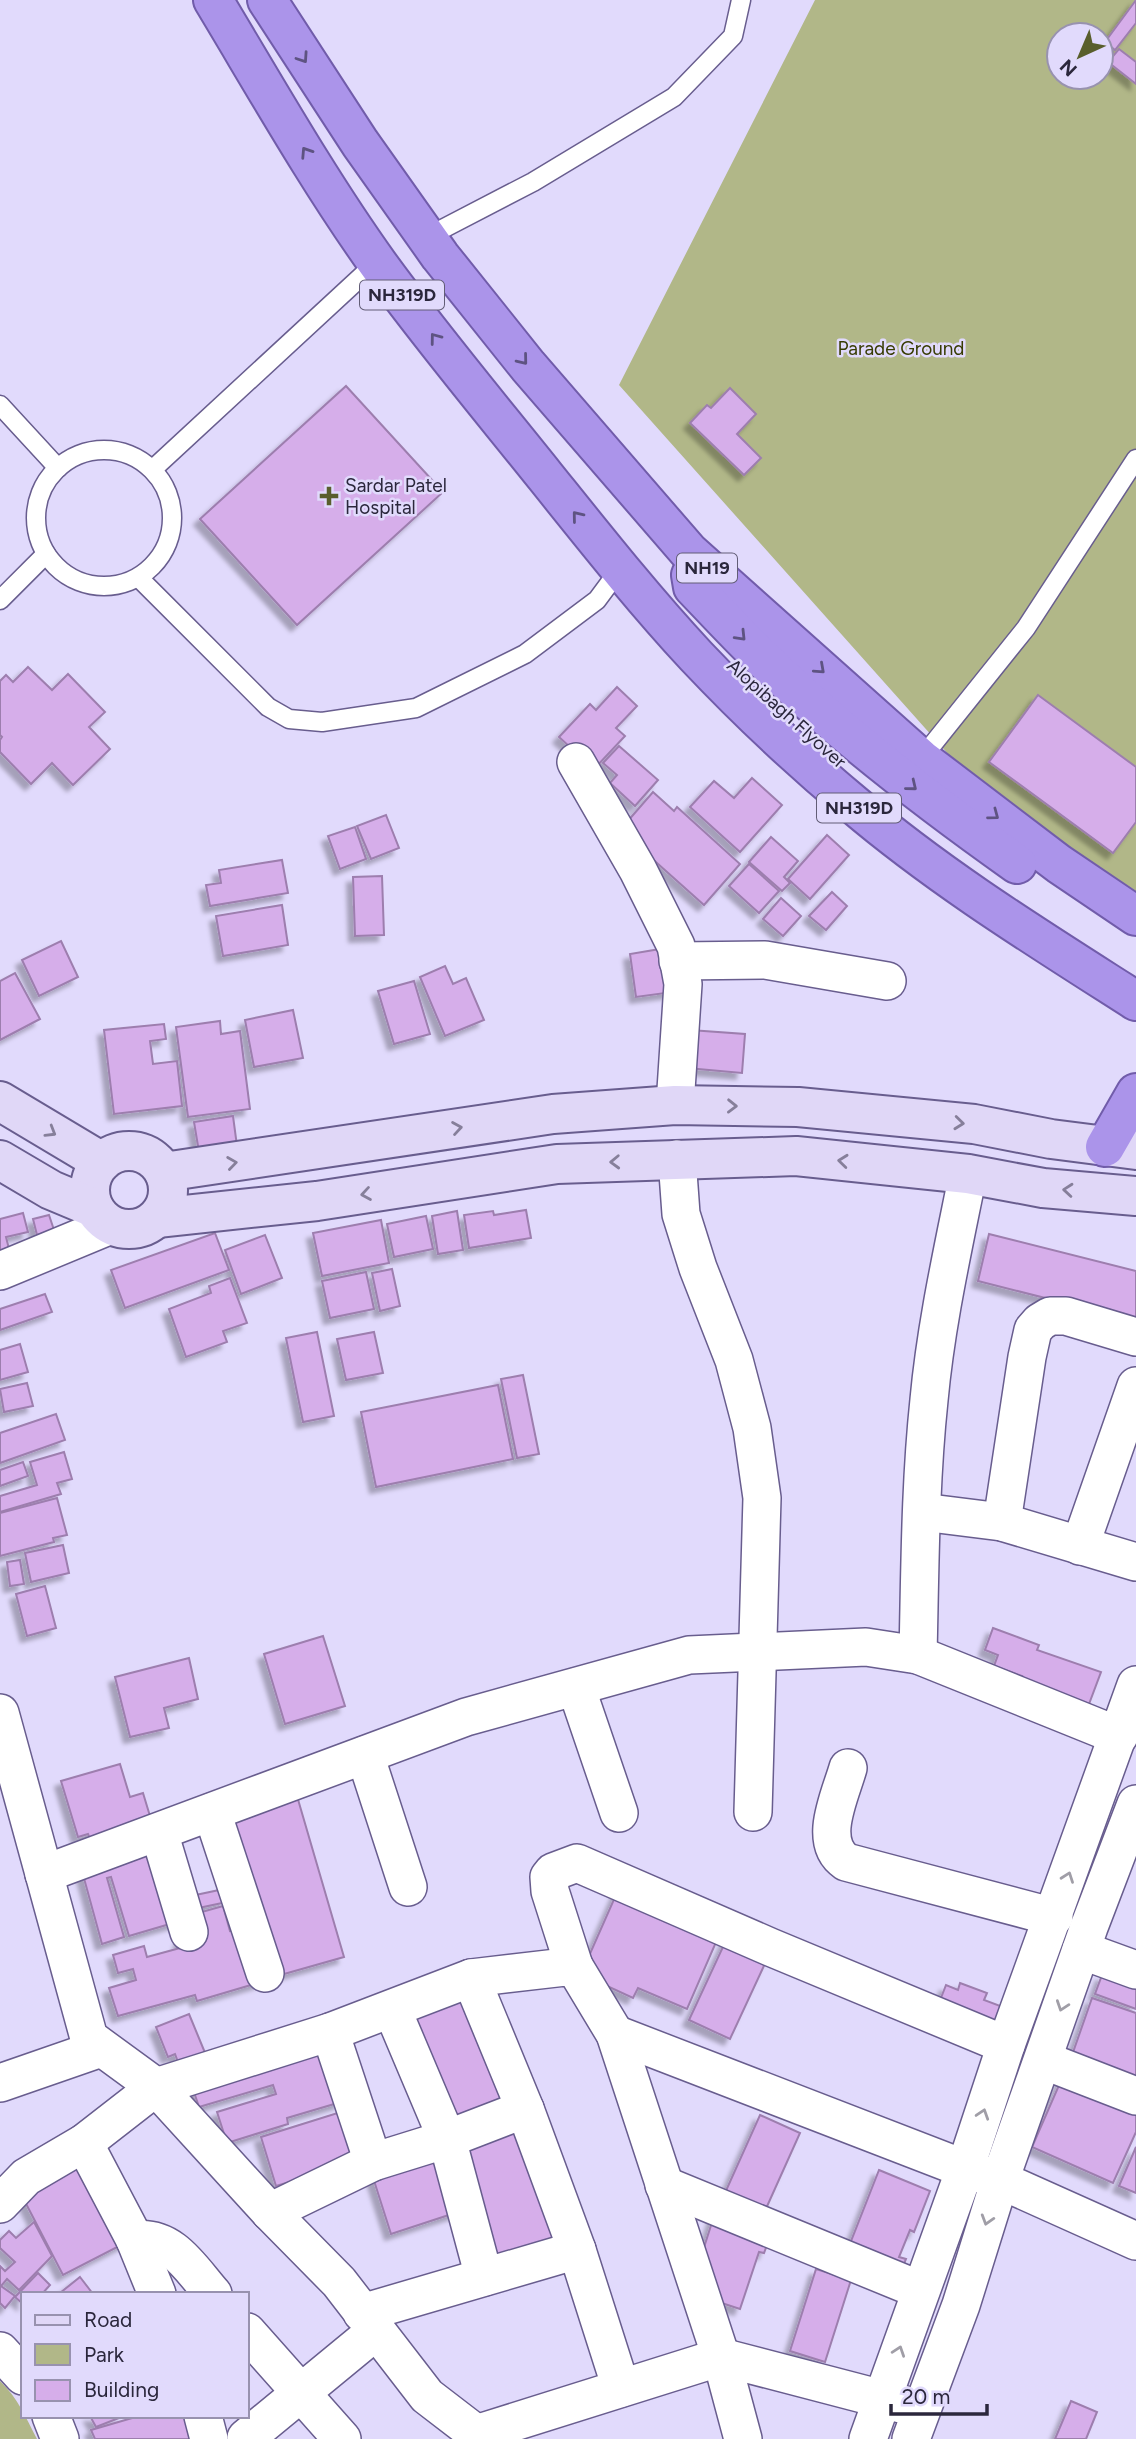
<svg xmlns="http://www.w3.org/2000/svg" width="1136" height="2439" font-family="Figtree,sans-serif">
  <defs>
    <filter id="shadow"><feDropShadow dx="-6" dy="6" stdDeviation="2" flood-color="#0004"/></filter>
  </defs>
  <rect width="100%" height="100%" fill="#e1dafc"/>
  <g fill="#b1b788" fill-rule="evenodd">
    <path d="M 815,0 L 1136,0 L 1136,898 L 1032,848 L 619,385 ZM 1059,35 L 1101,35 L 1101,77 L 1059,77 Z"/>
    <path d="M 0,2381 C 18,2398 26,2418 37,2439 L 0,2439 Z"/>
  </g>
  <g fill="#d6aeea" stroke="#9d7eae" stroke-width="2" filter="url(#shadow)">
    <polygon points="1136,0 1136,23 1115,50 1105,42"/>
    <polygon points="1119,49 1136,62 1136,84 1108,62"/>
    <polygon points="346,386 443,492 297,625 200,519"/>
    <polygon points="730,388 756,414 737,434 761,458 744,475 690,423 707,405 711,408"/>
    <polygon points="28,667 52,690 68,674 105,712 89,727 110,749 73,785 52,763 31,784 0,752 0,740 2,737 0,735 0,681 6,675 13,682"/>
    <polygon points="617,687 637,706 616,728 625,736 594,769 559,737 590,704 596,710"/>
    <polygon points="1038,695 1136,767 1136,822 1113,853 989,762"/>
    <polygon points="619,746 658,780 635,806 610,783 617,775 603,763"/>
    <polygon points="752,778 782,805 740,852 690,807 714,781 734,798"/>
    <polygon points="653,792 674,811 677,807 740,864 704,905 620,830"/>
    <polygon points="386,815 399,848 371,859 357,826"/>
    <polygon points="355,827 366,859 340,869 328,836"/>
    <polygon points="827,835 849,855 810,899 788,879"/>
    <polygon points="771,837 798,861 784,877 790,883 782,891 749,862"/>
    <polygon points="282,860 288,893 210,906 206,885 221,883 219,870"/>
    <polygon points="749,864 779,891 759,913 729,886"/>
    <polygon points="382,876 384,935 355,936 353,877"/>
    <polygon points="832,892 847,906 826,930 809,916"/>
    <polygon points="781,898 801,916 783,936 763,919"/>
    <polygon points="282,905 288,945 223,956 216,916"/>
    <polygon points="61,941 78,977 39,996 22,960"/>
    <polygon points="666,948 673,992 636,997 630,954"/>
    <polygon points="445,966 453,984 466,978 484,1020 445,1036 420,977"/>
    <polygon points="15,973 40,1019 0,1040 0,981"/>
    <polygon points="414,981 430,1034 394,1044 378,991"/>
    <polygon points="293,1010 303,1058 254,1067 245,1020"/>
    <polygon points="220,1021 221,1034 240,1031 250,1109 188,1117 176,1027"/>
    <polygon points="164,1024 166,1039 150,1041 153,1064 177,1061 182,1106 114,1114 104,1030"/>
    <polygon points="690,1030 745,1034 742,1073 687,1068"/>
    <polygon points="233,1116 237,1146 199,1152 194,1122"/>
    <polygon points="526,1210 531,1238 469,1248 464,1215 493,1211 494,1215"/>
    <polygon points="457,1211 463,1250 438,1254 432,1216"/>
    <polygon points="23,1213 28,1232 6,1237 12,1261 0,1264 0,1219"/>
    <polygon points="49,1215 54,1230 37,1235 33,1219"/>
    <polygon points="426,1216 433,1249 394,1257 387,1224"/>
    <polygon points="381,1220 389,1263 322,1276 313,1233"/>
    <polygon points="215,1233 229,1270 125,1308 111,1270"/>
    <polygon points="989,1234 1136,1271 1136,1321 978,1281"/>
    <polygon points="265,1235 282,1278 241,1294 225,1250"/>
    <polygon points="392,1269 400,1306 380,1311 372,1273"/>
    <polygon points="366,1272 374,1309 330,1318 322,1281"/>
    <polygon points="230,1278 247,1323 223,1331 227,1342 186,1357 169,1309 211,1293 209,1286"/>
    <polygon points="45,1294 52,1312 0,1330 0,1309"/>
    <polygon points="317,1332 334,1416 303,1422 286,1338"/>
    <polygon points="374,1332 383,1373 346,1380 337,1339"/>
    <polygon points="20,1344 28,1372 0,1380 0,1350"/>
    <polygon points="523,1375 539,1454 517,1458 501,1379"/>
    <polygon points="27,1383 33,1406 4,1412 0,1389"/>
    <polygon points="498,1385 513,1459 376,1487 361,1412"/>
    <polygon points="56,1414 65,1440 0,1463 0,1433"/>
    <polygon points="64,1452 72,1479 57,1483 61,1494 0,1512 0,1496 37,1485 30,1462"/>
    <polygon points="23,1462 28,1476 0,1486 0,1470"/>
    <polygon points="57,1498 67,1535 53,1538 54,1542 0,1556 0,1513"/>
    <polygon points="63,1545 69,1573 31,1582 25,1553"/>
    <polygon points="20,1560 24,1584 10,1586 7,1562"/>
    <polygon points="45,1586 56,1628 27,1636 16,1594"/>
    <polygon points="993,1628 1039,1645 1037,1650 1101,1672 1089,1704 1020,1679 1022,1676 994,1666 998,1655 985,1650"/>
    <polygon points="323,1636 345,1706 285,1724 264,1654"/>
    <polygon points="189,1658 198,1699 164,1708 169,1728 130,1737 115,1677"/>
    <polygon points="120,1764 130,1797 143,1793 153,1826 92,1844 88,1834 78,1837 61,1781"/>
    <polygon points="297,1796 344,1957 270,1978 224,1818"/>
    <polygon points="158,1845 180,1921 129,1936 111,1877 107,1878 124,1937 102,1944 82,1871"/>
    <polygon points="619,1888 720,1933 687,2009 638,1988 633,1998 581,1974"/>
    <polygon points="224,1889 227,1902 189,1910 186,1897"/>
    <polygon points="223,1906 230,1931 245,1927 261,1982 197,2001 195,1995 118,2016 109,1988 136,1980 133,1969 118,1973 113,1955 144,1946 147,1957 180,1948 179,1944 191,1915"/>
    <polygon points="728,1936 769,1955 730,2039 689,2020"/>
    <polygon points="1102,1975 1136,1987 1136,2009 1095,1994"/>
    <polygon points="960,1983 987,1993 984,2000 1003,2007 993,2033 936,2011 946,1985 958,1990"/>
    <polygon points="472,1998 508,2109 447,2128 411,2017"/>
    <polygon points="1092,1998 1136,2013 1136,2087 1070,2061"/>
    <polygon points="189,2014 208,2060 181,2070 175,2054 168,2057 156,2027"/>
    <polygon points="323,2043 341,2102 287,2118 288,2124 227,2143 217,2112 276,2094 273,2085 199,2107 191,2083"/>
    <polygon points="1063,2076 1136,2109 1136,2132 1113,2183 1032,2147"/>
    <polygon points="344,2111 360,2161 276,2186 261,2137"/>
    <polygon points="760,2115 800,2133 760,2222 720,2204"/>
    <polygon points="525,2127 560,2240 492,2261 456,2148"/>
    <polygon points="439,2146 461,2211 391,2234 370,2168"/>
    <polygon points="1136,2147 1136,2193 1119,2186"/>
    <polygon points="83,2154 127,2242 63,2275 21,2194"/>
    <polygon points="879,2170 930,2191 914,2232 910,2230 899,2257 906,2259 899,2276 846,2254"/>
    <polygon points="714,2216 771,2234 764,2253 759,2252 740,2309 697,2295 700,2260"/>
    <polygon points="34,2222 52,2256 19,2290 7,2279 1,2286 15,2296 5,2308 0,2303 0,2266 5,2271 15,2262 0,2248 0,2240 9,2231 16,2238"/>
    <polygon points="816,2269 851,2280 825,2362 790,2351"/>
    <polygon points="38,2273 50,2285 42,2294 23,2294 23,2304 15,2297"/>
    <polygon points="80,2277 93,2294 60,2294 60,2293"/>
    <polygon points="1071,2401 1097,2412 1086,2439 1055,2439"/>
    <polygon points="90,2416 124,2416 96,2427"/>
    <polygon points="139,2416 186,2416 194,2439 95,2439 91,2430"/>
  </g>
  <g fill="none" stroke-linecap="round" stroke-linejoin="round">
    <defs>
      <g id="service">
        <polyline points="427,237 533,182 674,97 733,36 741,0"/>
        <polyline points="0,405 58,468"/>
        <circle cx="104" cy="518" r="68"/>
        <polyline points="153,469 377,262"/>
        <polyline points="139,578 268,707 289,719 322,722 416,708 525,654 597,600 620,569"/>
        <polyline points="0,600 46,554"/>
        <polyline points="921,759 1026,628 1136,459"/>
      </g>
      <g id="minor">
        <polyline points="576,762 638,870 676,946 683,984 675,1105"/>
        <polyline points="678,961 765,960 887,981"/>
        <polyline points="677,1159 681,1214 698,1268 734,1360 752,1428 762,1498 753,1812"/>
        <polyline points="0,1271 111,1225"/>
        <polyline points="922,1512 1002,1522 1136,1562"/>
        <polyline points="1002,1522 1027,1357 1033,1330 1040,1322 1050,1316 1066,1316 1136,1337"/>
        <polyline points="1080,1546 1136,1386"/>
        <path d="M 918,1655 C 920,1570 920,1485 929,1400 C 936,1324 953,1249 968,1174"/>
        <polyline points="576,1687 619,1813"/>
        <polyline points="0,1713 89,2038 156,2087 270,2212 339,2282 427,2396 483,2439"/>
        <polyline points="365,1755 408,1887"/>
        <path d="M 848,1768 C 840,1796 817,1842 846,1862 L 1054,1917"/>
        <polyline points="212,1812 265,1973"/>
        <polyline points="159,1832 189,1932"/>
        <polyline points="44,1874 466,1717 689,1655 866,1647 918,1655 1119,1736"/>
        <polyline points="1081,1950 1136,1970"/>
        <polyline points="574,1966 550,1891 549,1877 553,1872 577,1863 770,1947 1006,2045"/>
        <polyline points="471,1978 525,2109 577,2250 621,2388"/>
        <polyline points="392,2009 447,2139 484,2277"/>
        <polyline points="330,2032 373,2162"/>
        <polyline points="615,2034 965,2169 1000,2180 1136,2241"/>
        <polyline points="1043,2060 1136,2096"/>
        <polyline points="0,2083 101,2048"/>
        <polyline points="84,2143 135,2240 157,2294"/>
        <polyline points="664,2185 920,2290"/>
        <polyline points="0,2204 26,2177 84,2143 156,2087 330,2032 471,1978 574,1966 615,2034 721,2357 743,2439"/>
        <polyline points="270,2212 373,2162 447,2139 525,2109"/>
        <path d="M 135,2240 C 172,2235 191,2269 213,2294"/>
        <polyline points="362,2313 577,2250"/>
        <polyline points="247,2332 342,2439"/>
        <polyline points="0,2351 23,2376"/>
        <polyline points="51,2416 60,2439"/>
        <polyline points="203,2416 209,2439"/>
        <polyline points="476,2434 721,2357 905,2405"/>
        <polyline points="246,2438 376,2331"/>
        <polyline points="868,2439 965,2169 1006,2045 1136,1685"/>
        <polyline points="911,2439 961,2305 1000,2180 1089,1927 1136,1804"/>
      </g>
      <g id="secondary">
        <polyline points="0,1101 102,1162"/>
        <circle cx="129" cy="1190" r="39"/>
        <polyline points="0,1160 51,1190 94,1208"/>
        <polyline points="164,1172 553,1114 675,1105 798,1107 974,1124 1051,1139 1136,1150"/>
        <polyline points="157,1218 317,1201 557,1164 796,1156 968,1174 1043,1188 1136,1196"/>
      </g>
      <g id="trunk">
        <path d="M 213,0 C 266,88 318,180 378,264 C 431,337 489,406 545,476 C 594,537 643,599 696,656 C 745,708 798,758 852,803 C 940,878 1039,939 1136,1001"/>
        <polyline points="267,0 360,143 440,256 528,366 689,552 921,759 1059,864 1136,916"/>
        <path d="M 691,575 L 693,587 C 715,610 737,634 760,656 C 839,733 928,801 1017,864"/>
        <polyline points="1105,1147 1136,1093"/>
      </g>
    </defs>
    <use href="#service" stroke="#685d8e" stroke-width="21"/>
    <use href="#minor" stroke="#685d8e" stroke-width="40"/>
    <use href="#secondary" stroke="#685d8e" stroke-width="42"/>
    <use href="#trunk" stroke="#715caa" stroke-width="42"/>
    <use href="#service" stroke="#fff" stroke-width="18"/>
    <use href="#minor" stroke="#fff" stroke-width="37"/>
    <use href="#secondary" stroke="#e0d7f7" stroke-width="38"/>
    <use href="#trunk" stroke="#ab94ea" stroke-width="38"/>
  </g>
  <defs><path id="oneway-chevron" d="M-2-3.5L2.5 0L-2 3.5" fill="none" stroke-width="1.6" stroke-linecap="round" stroke-linejoin="round" transform="scale(1.75)"/></defs>
  <g stroke="#5e5382">
    <use href="#oneway-chevron" transform="translate(303 58) rotate(56)"/>
    <use href="#oneway-chevron" transform="translate(306 152) rotate(-123)"/>
    <use href="#oneway-chevron" transform="translate(435 338) rotate(-127)"/>
    <use href="#oneway-chevron" transform="translate(523 360) rotate(51)"/>
    <use href="#oneway-chevron" transform="translate(577 516) rotate(-129)"/>
    <use href="#oneway-chevron" transform="translate(741 636) rotate(46)"/>
    <use href="#oneway-chevron" transform="translate(820 669) rotate(42)"/>
    <use href="#oneway-chevron" transform="translate(912 786) rotate(39)"/>
    <use href="#oneway-chevron" transform="translate(994 815) rotate(37)"/>
  </g>
  <g stroke="#867f9a">
    <use href="#oneway-chevron" transform="translate(732 1106) rotate(1)"/>
    <use href="#oneway-chevron" transform="translate(959 1123) rotate(6)"/>
    <use href="#oneway-chevron" transform="translate(457 1128) rotate(-9)"/>
    <use href="#oneway-chevron" transform="translate(51 1132) rotate(31)"/>
    <use href="#oneway-chevron" transform="translate(843 1161) rotate(-174)"/>
    <use href="#oneway-chevron" transform="translate(615 1162) rotate(178)"/>
    <use href="#oneway-chevron" transform="translate(232 1163) rotate(-8)"/>
    <use href="#oneway-chevron" transform="translate(1068 1190) rotate(-175)"/>
    <use href="#oneway-chevron" transform="translate(366 1194) rotate(171)"/>
  </g>
  <g stroke="#a09ea7">
    <use href="#oneway-chevron" transform="translate(1068 1877) rotate(-70)"/>
    <use href="#oneway-chevron" transform="translate(1062 2006) rotate(109)"/>
    <use href="#oneway-chevron" transform="translate(983 2114) rotate(-72)"/>
    <use href="#oneway-chevron" transform="translate(987 2220) rotate(107)"/>
    <use href="#oneway-chevron" transform="translate(899 2351) rotate(-71)"/>
  </g>
  <path fill="#595e2c" stroke="#e1dafc" stroke-width="2.5" d="M325.5 485.5h7v7h7v7h-7v7h-7v-7h-7v-7h7z"/>
  <g text-anchor="middle" stroke-width="5" stroke-linejoin="round" paint-order="stroke">
    <g fill="#e1dafc" stroke="#625d76" stroke-width="2">
      <rect x="360" y="280.5" width="84" height="29" rx="5"/>
      <rect x="677" y="553.5" width="60" height="29" rx="5"/>
      <rect x="817" y="793.5" width="84" height="29" rx="5"/>
    </g>
    <g font-size="18" font-weight="bold" fill="#2b273c">
      <text x="402" y="301">NH319D</text>
      <text x="707" y="574">NH19</text>
      <text x="859" y="814">NH319D</text>
    </g>
    <g font-size="19" fill="#373b02" stroke="#e1dafc">
      <text x="901" y="355">Parade Ground</text>
    </g>
    <g font-size="19" fill="#2b273c" stroke="#e1dafc" text-anchor="start">
      <text x="345" y="492">Sardar Patel<tspan x="345" dy="22">Hospital</tspan></text>
    </g>
    <g font-size="19" fill="#2b273c" stroke="#e1dafc">
      <text transform="translate(787 713) rotate(42)" y="7">Alopibagh Flyover</text>
    </g>
  </g>
  <rect x="21" y="2292" width="228" height="126" fill="#e1dafc" stroke="#9892af" stroke-width="2"/>
  <rect x="35" y="2315" width="35" height="10" fill="#e0d7f7" stroke="#9892af" stroke-width="2"/>
  <text x="84" y="2327" font-size="21" fill="#2b273c">Road</text>
  <rect x="35" y="2344" width="35" height="21" fill="#b1b788" stroke="#9892af" stroke-width="2"/>
  <text x="84" y="2362" font-size="21" fill="#2b273c">Park</text>
  <rect x="35" y="2380" width="35" height="21" fill="#d6aeea" stroke="#9892af" stroke-width="2"/>
  <text x="84" y="2397" font-size="21" fill="#2b273c">Building</text>
  <g transform="translate(1080 56) rotate(224)"><circle r="33" fill="#e1dafc" stroke="#9892af" stroke-width="2"/>
  <path d="M0-5L12 26L0 18L-12 26Z" fill="#595e2c"/>
  <text y="-10" font-size="19" font-weight="bold" text-anchor="middle" fill="#2b273c">N</text>
  </g>
  <path d="M891 2404v10h96v-10" fill="none" stroke="#2b273c" stroke-width="3.5"/>
  <text x="902" y="2404" font-size="21" fill="#2b273c" stroke="#e1dafc" stroke-width="5" paint-order="stroke">20 m</text>
</svg>
